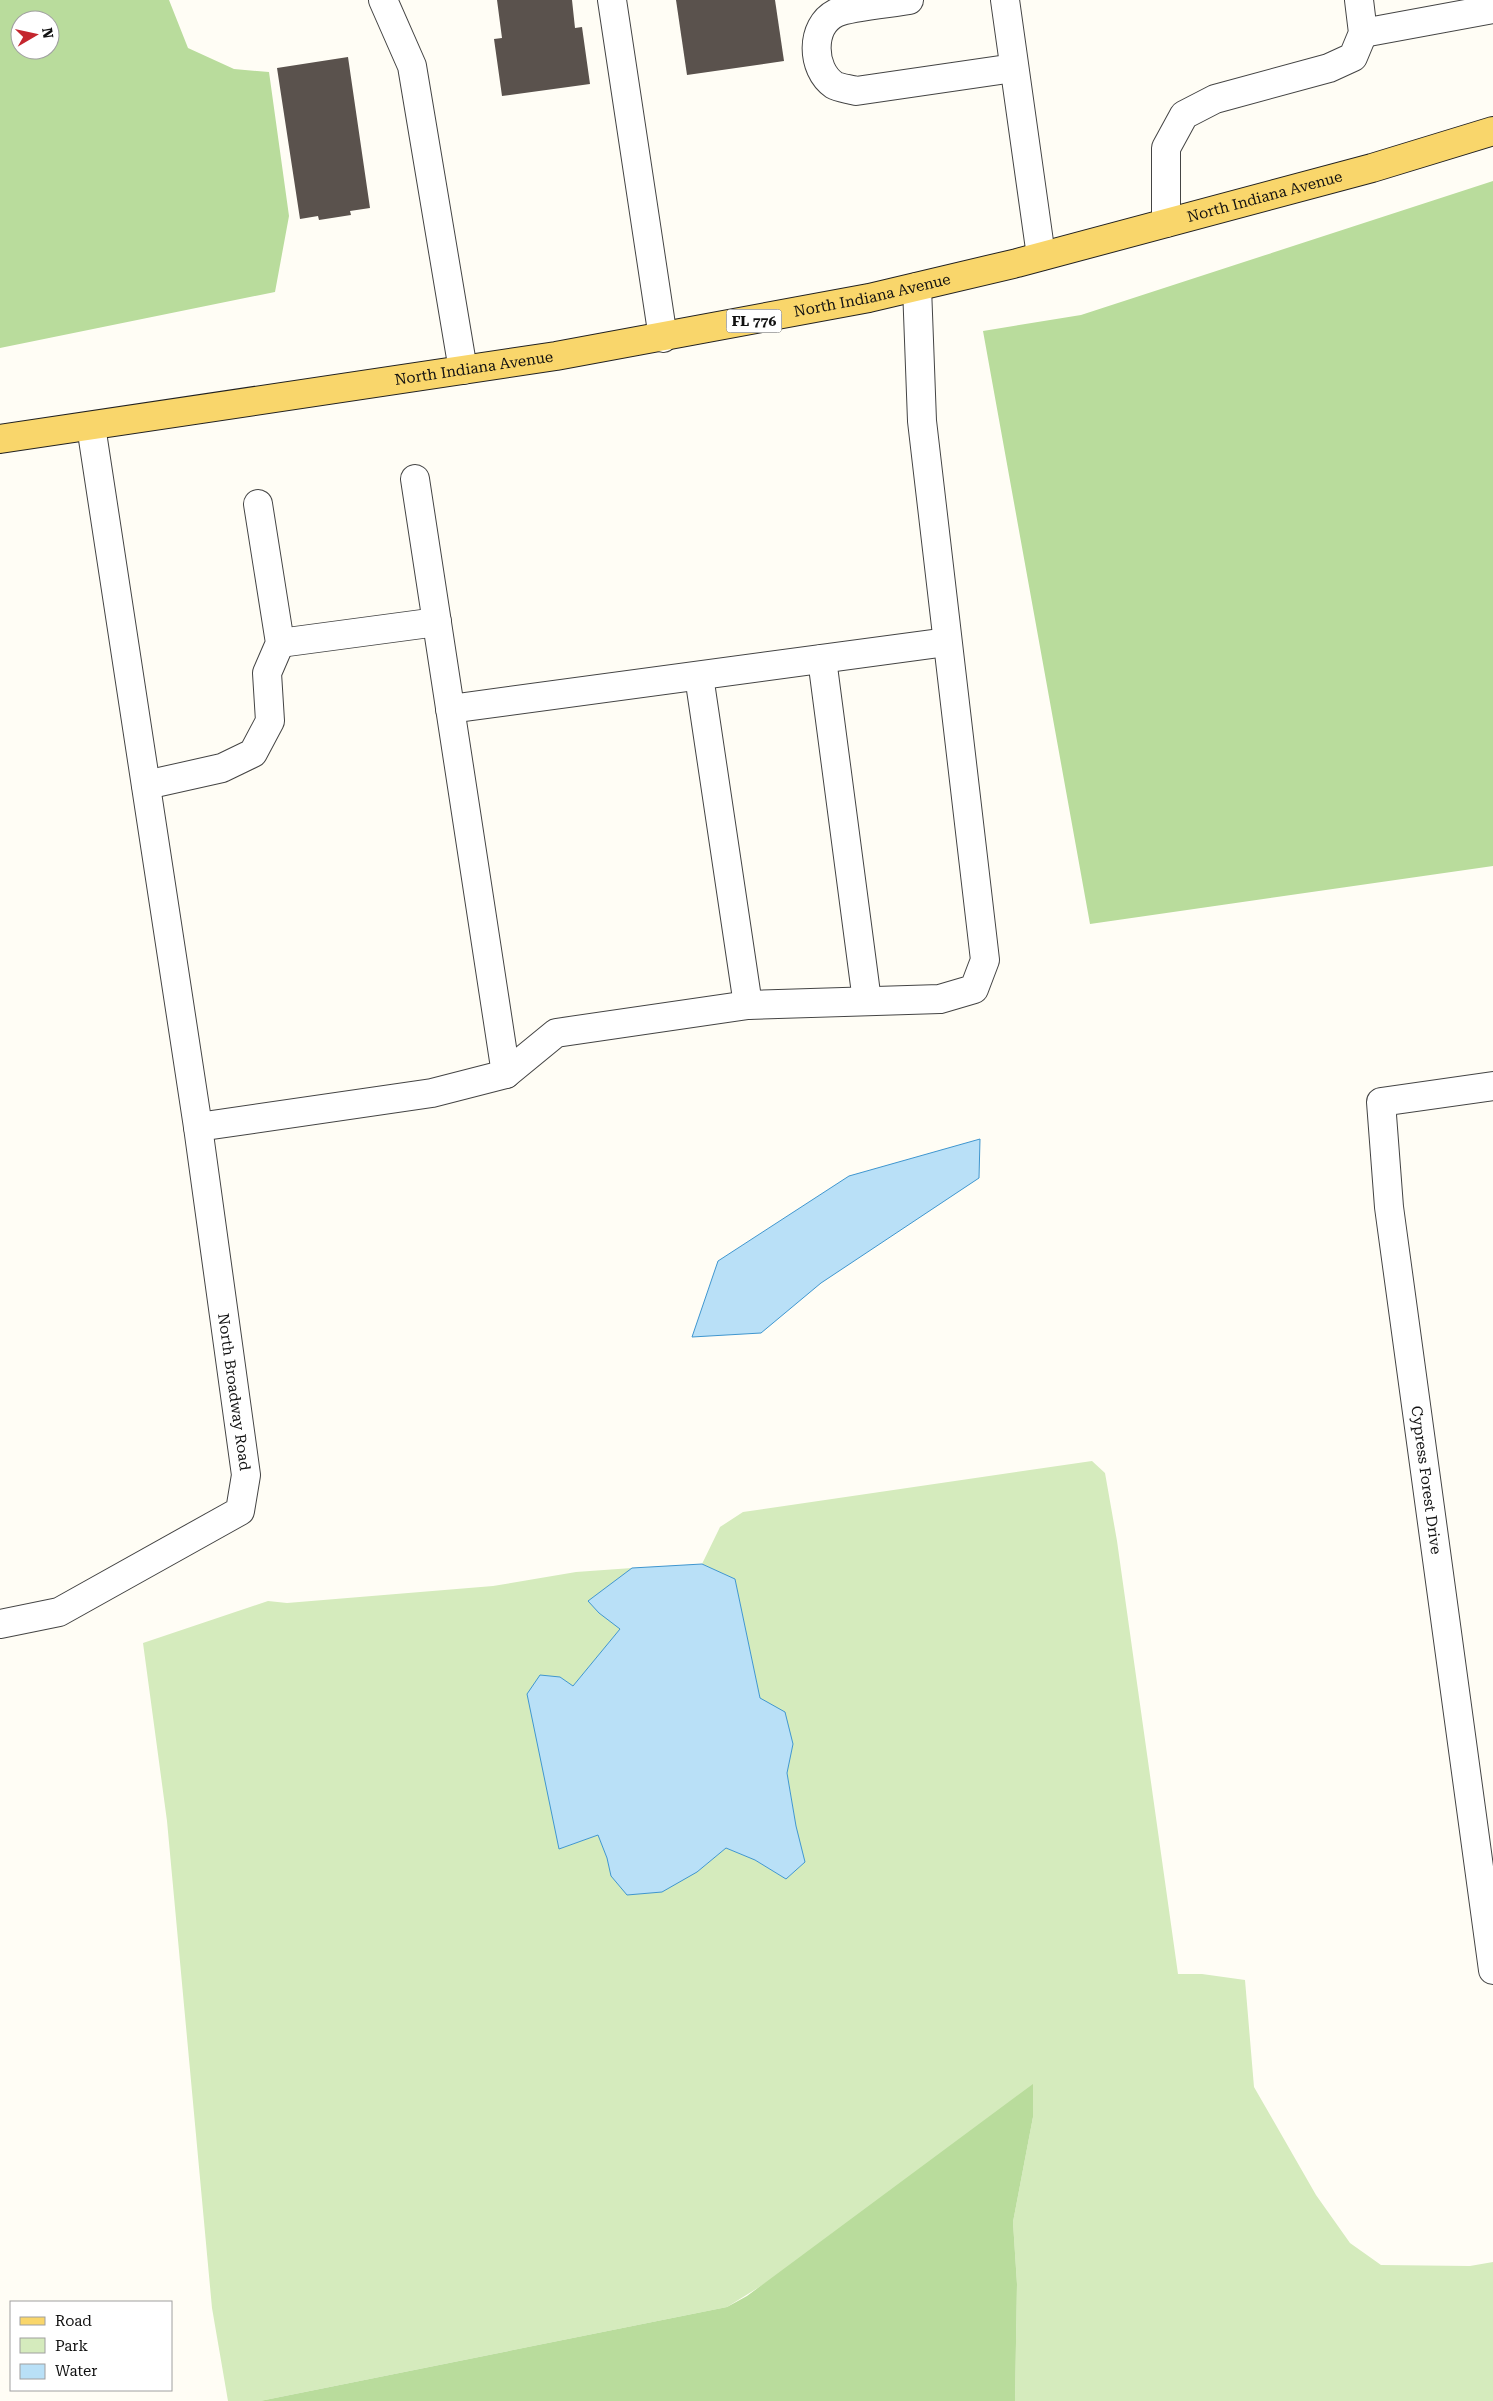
<svg xmlns="http://www.w3.org/2000/svg" width="1493" height="2401" font-family="'Roboto Serif',serif">
  <rect width="100%" height="100%" fill="#fffdf5"/>
  <polygon fill="#d5ebbd" points="1092,1461 1105,1473 1117,1541 1178,1974 1202,1974 1245,1980 1254,2087 1316,2195 1350,2243 1381,2265 1470,2266 1493,2262 1493,2401 1015,2401 1017,2284 1013,2222 1033,2117 727,2307 260,2401 228,2401 212,2308 167,1821 143,1643 268,1601 287,1603 493,1586 576,1572 632,1568 589,1601 599,1613 621,1628 573,1686 560,1677 559,1849 598,1835 607,1858 611,1876 697,1872 726,1848 755,1860 786,1879 805,1862 796,1826 787,1772 793,1744 785,1713 760,1698 735,1579 702,1564 720,1527 743,1512"/>
  <g fill="#b9dc9c" fill-rule="evenodd">
    <path d="M 0,0 L 169,0 L 188,48 L 234,69 L 269,72 L 289,216 L 275,292 L 0,348 ZM 20,20 L 50,20 L 50,50 L 20,50 Z"/>
    <polygon points="1493,181 1493,866 1090,924 983,331 1081,315"/>
    <polygon points="1033,2084 1033,2117 1013,2222 1017,2284 1015,2401 260,2401 727,2307 747,2296"/>
  </g>
  <g fill="#b9e0f7" stroke="#3f96cf">
    <polygon points="980,1139 979,1178 821,1283 761,1333 692,1337 718,1261 849,1176"/>
    <polygon points="702,1564 735,1579 760,1698 785,1712 793,1744 787,1773 796,1826 805,1862 786,1879 755,1860 726,1848 697,1872 662,1892 627,1895 611,1876 607,1858 598,1835 559,1849 527,1694 540,1675 560,1677 573,1686 620,1629 599,1613 588,1601 632,1568"/>
  </g>
  <g fill="#5a524d">
    <polygon points="497,0 572,0 575,28 582,27 590,84 502,96 494,39 502,38"/>
    <polygon points="676,0 775,0 784,61 687,75"/>
    <polygon points="348,57 370,208 350,211 351,215 319,220 318,216 300,219 277,68"/>
  </g>
  <g fill="none" stroke-linecap="round" stroke-linejoin="round">
    <defs>
      <g id="minor">
        <polyline points="383,0 412,66 463,370"/>
        <polyline points="612,0 663,338"/>
        <path d="M 909,0 C 893,3 848,7 836,13 C 810,26 811,69 834,85 C 839,88 850,89 856,91 L 1014,68"/>
        <polyline points="1005,0 1041,256"/>
        <polyline points="1363,33 1493,9"/>
        <polyline points="1166,223 1166,148 1184,115 1215,99 1329,68 1353,57 1363,33 1359,0"/>
        <polyline points="415,479 506,1074"/>
        <polyline points="280,643 437,622"/>
        <polyline points="822,659 867,1001"/>
        <polyline points="699,676 748,1005"/>
        <polyline points="450,709 947,642"/>
        <polyline points="146,785 222,768 253,753 270,721 267,673 280,643 258,504"/>
        <path id="s1" d="M 1493,1086 L 1381,1102 L 1389,1207 L 1493,1970"/>
        <polyline points="198,1127 432,1093 506,1074 556,1033 748,1005 940,999 974,989 985,960 922,421 917,287"/>
        <polyline points="0,1624 59,1612 240,1511 246,1475 198,1127 91,426"/>
      </g>
      <g id="major">
        <path id="s2" d="M 0,439 L 556,356 L 869,298 L 1017,263 L 1372,168 L 1493,131"/>
      </g>
    </defs>
    <use href="#minor" stroke="#444" stroke-width="30"/>
    <use href="#major" stroke="#222" stroke-width="30"/>
    <use href="#minor" stroke="#fff" stroke-width="28"/>
    <use href="#major" stroke="#f9d66b" stroke-width="28"/>
  </g>
  <g text-anchor="middle" stroke-width="5" stroke-linejoin="round" paint-order="stroke">
    <rect fill="#fff" stroke="#585858" stroke-width="1" x="726.5" y="309.5" width="55" height="23" rx="4"/>
    <g font-size="14" font-weight="bold" fill="#111">
      <text x="754" y="326">FL 776</text>
    </g>
    <g font-size="15" fill="#111" stroke="#fff">
      <text dy="5" stroke="none"><textPath href="#s2" startOffset="1289">North Indiana Avenue</textPath></text>
      <text dy="5" stroke="none"><textPath href="#s2" startOffset="884">North Indiana Avenue</textPath></text>
      <text dy="5" stroke="none"><textPath href="#s2" startOffset="479">North Indiana Avenue</textPath></text>
      <text transform="translate(234 1392) rotate(82)" y="5">North Broadway Road</text>
      <text dy="5" stroke="none"><textPath href="#s1" startOffset="494">Cypress Forest Drive</textPath></text>
    </g>
  </g>
  <rect x="10" y="2301" width="162" height="90" fill="#ffffff" stroke="#a0a0a0"/>
  <rect x="20" y="2317" width="25" height="8" fill="#f9d66b" stroke="#a0a0a0"/>
  <text x="55" y="2326" font-size="15" fill="#111111">Road</text>
  <rect x="20" y="2338" width="25" height="15" fill="#d5ebbd" stroke="#a0a0a0"/>
  <text x="55" y="2351" font-size="15" fill="#111111">Park</text>
  <rect x="20" y="2364" width="25" height="15" fill="#b9e0f7" stroke="#a0a0a0"/>
  <text x="55" y="2376" font-size="15" fill="#111111">Water</text>
  <g transform="translate(35 35) rotate(81)"><circle r="24" fill="#ffffff" stroke="#a0a0a0"/>
  <path d="M0-4L9 19L0 12L-9 19Z" fill="#c4262e"/>
  <text y="-8" font-size="14" font-weight="bold" text-anchor="middle" fill="#111111">N</text>
  </g>
</svg>
